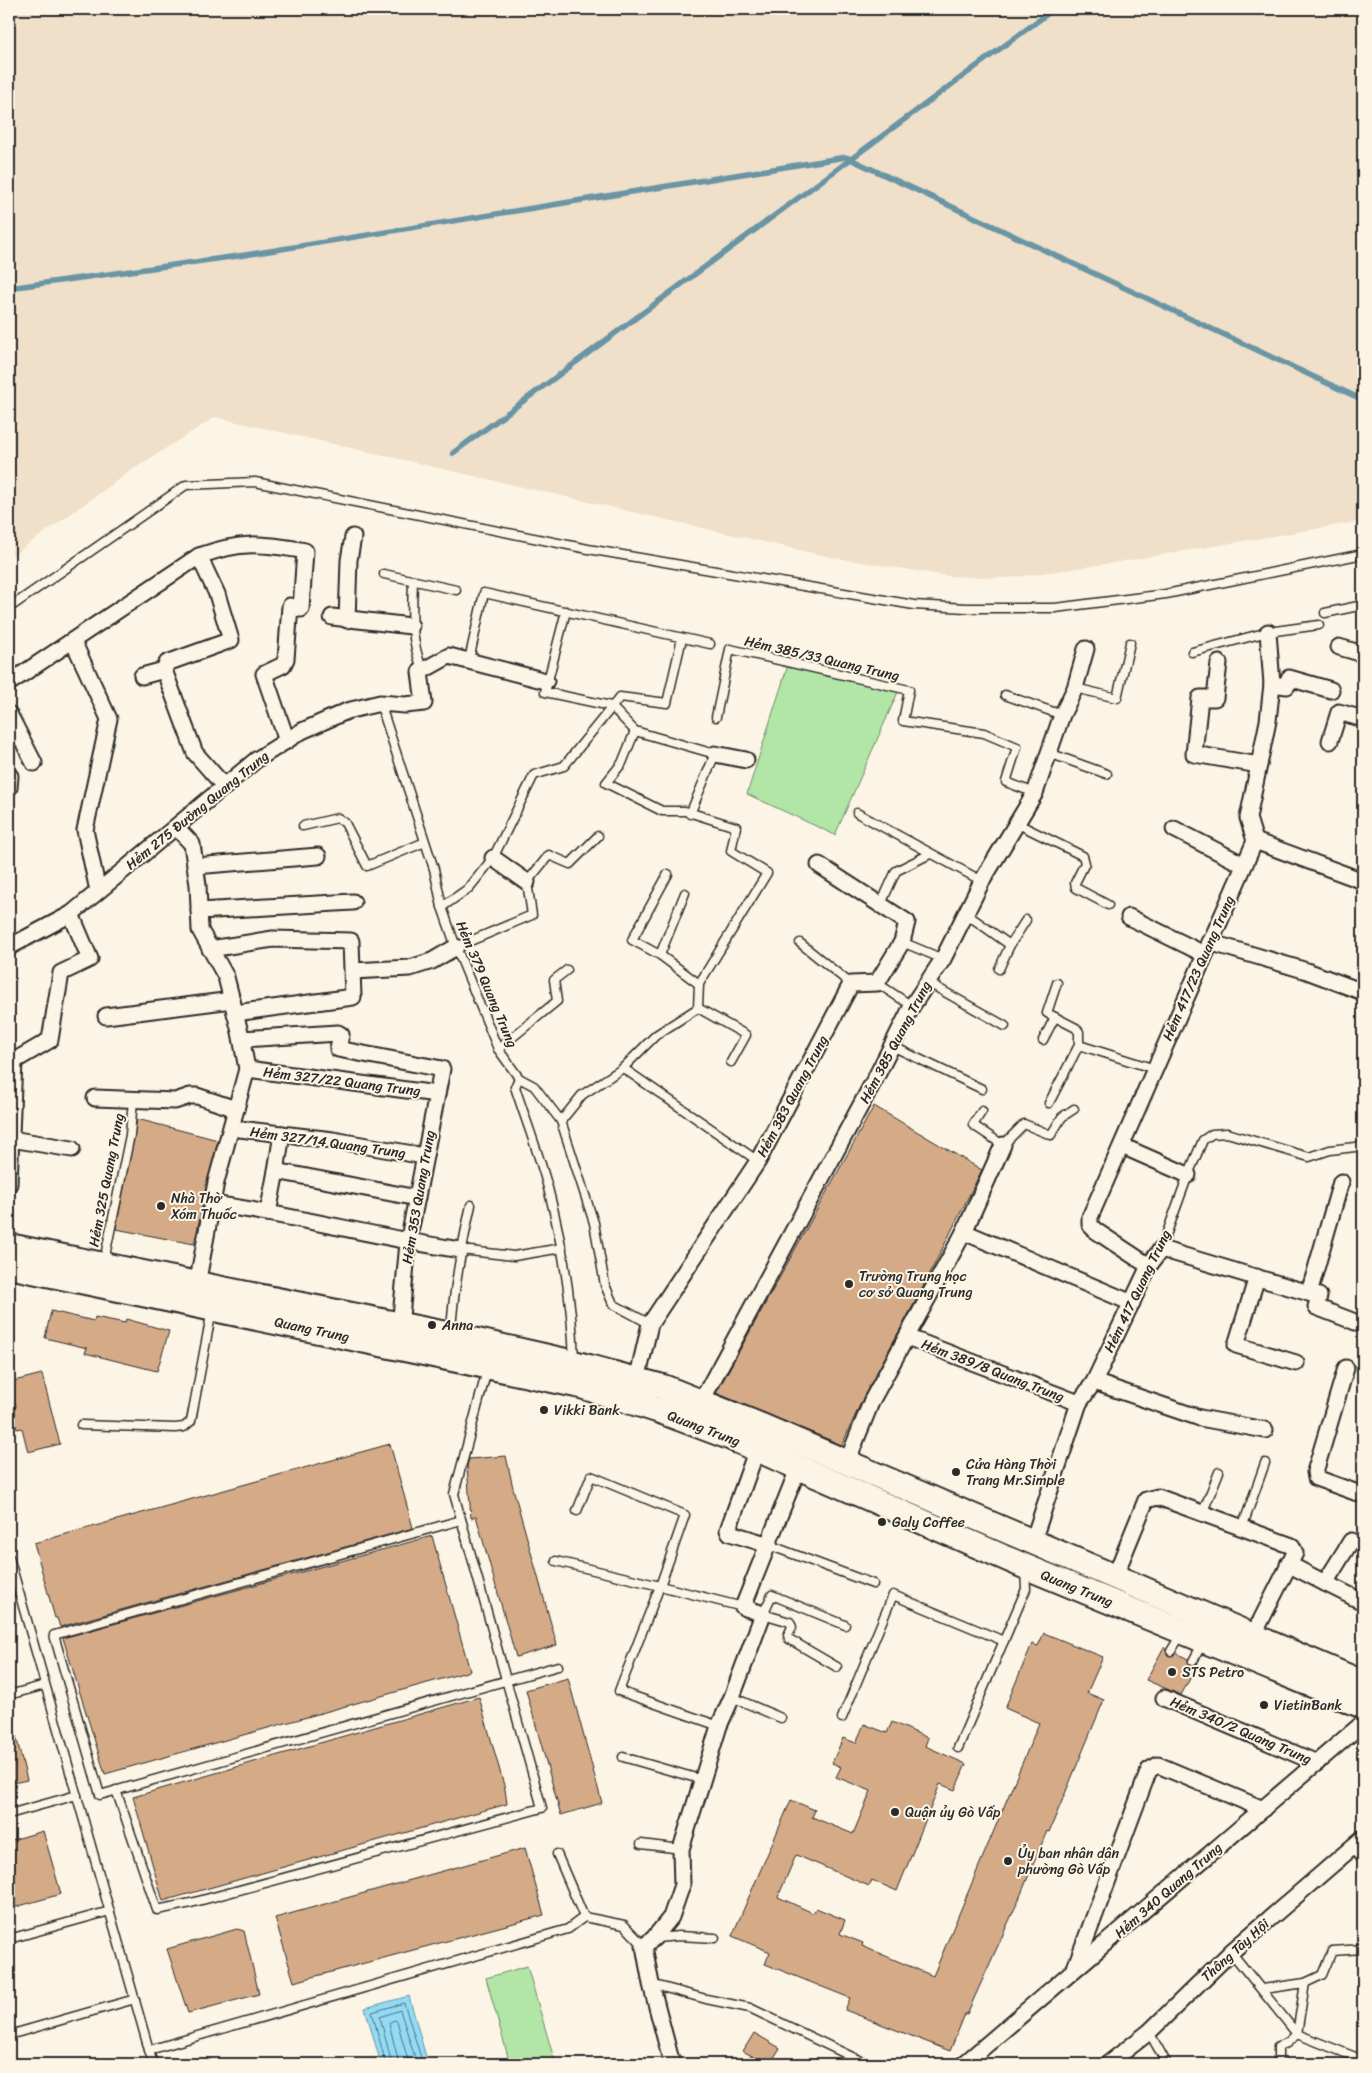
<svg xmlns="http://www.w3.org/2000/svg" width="1372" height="2073" font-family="Sriracha,sans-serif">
  <rect width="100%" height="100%" fill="#fcf5e5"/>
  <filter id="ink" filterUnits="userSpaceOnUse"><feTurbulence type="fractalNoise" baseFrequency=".02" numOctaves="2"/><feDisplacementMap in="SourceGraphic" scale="10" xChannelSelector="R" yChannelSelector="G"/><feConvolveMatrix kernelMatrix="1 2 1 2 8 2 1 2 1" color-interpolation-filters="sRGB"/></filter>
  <g filter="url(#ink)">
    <polygon fill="#f0dfc9" points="9,9 1363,9 1363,521 1106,564 1008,578 948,576 830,557 215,417 132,470 9,558"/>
    <g fill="#b2e6a7" stroke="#6e8869">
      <polygon points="788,665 898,692 835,835 747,794"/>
      <polygon points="527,1966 554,2059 537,2064 510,2064 486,1978"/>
    </g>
    <polygon fill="#93dbf5" stroke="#6995a4" points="409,1996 428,2064 381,2064 365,2008"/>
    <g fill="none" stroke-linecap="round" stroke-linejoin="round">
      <g stroke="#55717c" stroke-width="1">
        <polyline points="386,2064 372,2012 404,2003 423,2064"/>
        <polyline points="392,2064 380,2017 400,2010 417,2064"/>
        <polyline points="399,2064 389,2023 394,2020 397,2021 409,2064"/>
      </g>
      <g stroke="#6995a4" stroke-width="5.5">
        <polyline points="9,288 245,255 846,157 1363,400"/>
        <polyline points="453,453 1054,9"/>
      </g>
    </g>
    <g fill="#d5ab87" stroke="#2b2b2b">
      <polygon points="874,1106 982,1170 921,1291 864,1396 842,1445 716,1393"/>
      <polygon points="137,1119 218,1140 194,1244 116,1229"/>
      <polygon points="51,1311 94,1321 95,1317 125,1323 126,1319 169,1331 157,1371 85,1353 87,1348 45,1338"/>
      <polygon points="42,1374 60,1444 28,1452 22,1428 17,1429 11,1408 16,1407 10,1382"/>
      <polygon points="390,1444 413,1528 60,1627 57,1618 55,1618 34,1543"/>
      <polygon points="506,1456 513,1488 557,1645 516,1657 476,1516 471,1518 467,1466 469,1459"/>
      <polygon points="432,1536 470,1671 105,1774 63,1638"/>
      <polygon points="1044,1633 1103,1657 1087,1693 1104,1700 1049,1832 1047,1831 1019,1899 967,2014 965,2014 950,2051 845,2010 850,1998 765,1964 770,1952 732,1936 791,1800 815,1810 812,1817 853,1834 871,1791 836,1777 841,1767 832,1763 843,1738 856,1743 864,1724 887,1733 892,1722 928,1738 925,1746 966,1764 955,1790 940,1784 897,1891 872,1880 869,1886 796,1855 778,1897 813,1913 816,1908 845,1920 840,1934 863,1943 862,1946 933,1976 1039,1723 1005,1708 1032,1644 1038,1646"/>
      <polygon points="1164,1647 1169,1656 1176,1653 1188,1659 1191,1666 1198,1664 1181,1695 1146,1680"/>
      <polygon points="568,1678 602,1803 561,1815 526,1690"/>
      <polygon points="479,1697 505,1789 507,1804 163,1901 133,1797"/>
      <polygon points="14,1728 27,1780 9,1784 9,1729"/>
      <polygon points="43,1831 61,1894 9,1909 9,1841"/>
      <polygon points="525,1848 544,1915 294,1982 275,1918"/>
      <polygon points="237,1929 244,1931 259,1994 188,2013 167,1949"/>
      <polygon points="754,2033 780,2048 770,2064 766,2064 743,2051"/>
    </g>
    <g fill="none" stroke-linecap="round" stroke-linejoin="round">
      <defs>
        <g id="lane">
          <polyline points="384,574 456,590"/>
          <path d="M 413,580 C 412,614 410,637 422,669"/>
          <polyline points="9,608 186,485 255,482 588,549 914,605 966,608 1055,608 1166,594 1363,554"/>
          <polyline points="566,611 545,692 611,706 635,731 715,754 690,814"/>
          <polyline points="1325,613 1363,605"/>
          <polyline points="1192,652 1268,632 1319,625"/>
          <polyline points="469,660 484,593 710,644"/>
          <polyline points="1075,688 1117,698 1130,643"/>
          <polyline points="1005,695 1062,715"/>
          <path d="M 380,703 L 434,869 L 442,907 L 456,947 L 498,1049 L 519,1078 L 515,1087 C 526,1121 539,1154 548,1188 C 563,1245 572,1303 574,1361"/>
          <polyline points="716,717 730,649 909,690 903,721 984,733 1017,747 1006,782 1035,793"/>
          <polyline points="1049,753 1107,774"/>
          <polyline points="857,813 982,881"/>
          <polyline points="1016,823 1083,856 1085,863 1075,883 1076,888 1108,905"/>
          <polyline points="303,826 338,818 345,823 367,866 425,842"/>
          <polyline points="668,874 632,940 660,955 699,984"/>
          <polyline points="881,904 896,871 930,854"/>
          <polyline points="442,907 469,888 493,858 534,775 564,766 620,697 667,703 682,638"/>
          <polyline points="965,913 1010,945"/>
          <polyline points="902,942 943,959"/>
          <polyline points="800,943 851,984"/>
          <polyline points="456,947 532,915 527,882 549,855 570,864 598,836"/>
          <polyline points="660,955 685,893"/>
          <polyline points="999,969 1010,945 1026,920"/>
          <polyline points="927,982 1005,1026"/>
          <polyline points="877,983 912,1006"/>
          <polyline points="1057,983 1047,1013 1076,1028 1079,1032 1079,1045"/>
          <polyline points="698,1008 746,1035 731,1062"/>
          <polyline points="1043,1040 1055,1017"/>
          <polyline points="892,1046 982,1089"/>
          <polyline points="498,1049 557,1001 554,980 567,970"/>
          <polyline points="623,1068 758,1161"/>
          <polyline points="519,1078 534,1086 561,1121 594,1223 605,1285 613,1304 650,1324"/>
          <polyline points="1049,1103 1079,1045 1155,1069"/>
          <polyline points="982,1111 973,1125 1003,1145 1024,1124 1051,1135 1062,1117 1074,1109"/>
          <polyline points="561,1121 582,1095 623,1068 656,1035 698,1008 699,984 767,873 731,851 736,827 685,811 662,811 606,783 622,763 635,731"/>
          <polyline points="1161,1249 1188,1175 1203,1140 1212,1134 1227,1133 1309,1157 1330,1150 1363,1146"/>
          <polyline points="461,1250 514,1256 562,1248"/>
          <polyline points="104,1261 130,1135 133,1100"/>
          <path d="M 451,1333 C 453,1290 462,1247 471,1205"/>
          <polyline points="81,1425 175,1428 184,1427 191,1421 212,1310"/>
          <polyline points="577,1511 591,1476 685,1515 660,1586 743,1607"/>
          <polyline points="1202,1514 1219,1472"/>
          <polyline points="461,1520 54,1635 100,1795 558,1666"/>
          <polyline points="1242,1528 1265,1463"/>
          <polyline points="769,1545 873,1584"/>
          <polyline points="9,1557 153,2064"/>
          <polyline points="556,1561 660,1586 619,1691 719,1726"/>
          <polyline points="1171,1651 1182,1633"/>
          <polyline points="1193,1661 1203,1642"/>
          <polyline points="837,1667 789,1639 788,1635 792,1627 790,1622 763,1614 772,1595 845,1625"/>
          <polyline points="9,1695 45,1685"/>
          <polyline points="732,1697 781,1718"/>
          <polyline points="842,1718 893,1595 1004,1641"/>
          <polyline points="958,1748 1026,1589 1025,1569"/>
          <polyline points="623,1757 703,1780"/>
          <polyline points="116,1790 157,1910 191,1903 542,1808 454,1494 487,1370"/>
          <polyline points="9,1814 77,1795"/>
          <polyline points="641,1844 681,1849"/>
          <polyline points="1351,1848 1363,1860"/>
          <polyline points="584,1917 624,1925 644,1946"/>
          <polyline points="656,1938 679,1936 715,1938"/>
          <polyline points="9,1939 110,1911"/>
          <polyline points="1231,1952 1297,2034 1287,2043 1278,2046 1278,2064"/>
          <polyline points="1305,1983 1297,2034 1363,2060"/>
          <polyline points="651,1984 706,1999 750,2008 867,2064"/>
          <polyline points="1263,1989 1305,1983 1322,1975 1332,1951 1363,1949"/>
          <polyline points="1149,2032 1167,2064"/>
          <polyline points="9,2035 135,1999"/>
          <polyline points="149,2050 568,1929 584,1917 557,1854"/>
        </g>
        <g id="street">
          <polyline points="199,556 217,594 231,640 167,663 164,670 195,753 225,787"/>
          <polyline points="332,617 411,626"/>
          <polyline points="347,620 349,560 353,537"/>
          <polyline points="73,641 109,719 85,830 98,891"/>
          <polyline points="1339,647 1363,654"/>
          <polyline points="1219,663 1215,698 1200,698 1194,754 1259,765"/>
          <polyline points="142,676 164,670"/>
          <path d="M 9,683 L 199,556 C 241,541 261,543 305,551 L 301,609 L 290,606 L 286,659 L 283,665 L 264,674 L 287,741"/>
          <polyline points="1272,684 1287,686 1289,678 1331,690"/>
          <polyline points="9,714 34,763"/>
          <polyline points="1330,741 1339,712 1363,719"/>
          <polyline points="715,754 746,760"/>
          <polyline points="9,788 10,776"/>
          <polyline points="176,827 192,844 198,885 200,930 226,977 240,1032 247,1069 216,1182 197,1285"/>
          <polyline points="1174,829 1244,865"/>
          <polyline points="1255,841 1363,881"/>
          <polyline points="493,858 527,882"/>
          <polyline points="195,866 318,856"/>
          <polyline points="199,911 353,902"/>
          <polyline points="1129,917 1204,954"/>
          <polyline points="1209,942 1307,971 1363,992"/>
          <polyline points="9,947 71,914 256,760 302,731 347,711 380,703 405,705 424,703 420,672 449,656 546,681"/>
          <polyline points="210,949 273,939 351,941 353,997 235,1013"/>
          <polyline points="353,971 410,968 432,961 456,947"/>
          <polyline points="106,1016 232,1000"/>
          <polyline points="242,1039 338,1033 341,1035 338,1049 442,1069 408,1243 400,1327"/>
          <polyline points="247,1069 437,1094"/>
          <polyline points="95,1098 175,1101 190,1096 197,1096 236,1109"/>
          <polyline points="231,1128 333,1140 424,1156"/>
          <polyline points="11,1139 72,1149"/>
          <polyline points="1122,1146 1188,1175"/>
          <polyline points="276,1171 282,1134"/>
          <polyline points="9,1184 14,1061 50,1040 61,973 90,959 71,914"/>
          <path d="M 212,1204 C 296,1215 378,1238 461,1250"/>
          <polyline points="268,1213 276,1171 417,1198"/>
          <polyline points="964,1232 1132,1303"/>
          <polyline points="1149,1266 1096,1231 1090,1225 1090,1217 1255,841 1248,818 1268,721 1272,684 1268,632"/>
          <polyline points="1257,1277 1236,1345 1296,1363"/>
          <polyline points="1309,1293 1341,1182"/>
          <polyline points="907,1337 1079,1403"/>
          <polyline points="1346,1368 1315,1472 1316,1478 1363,1495"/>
          <polyline points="637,1380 650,1324 758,1161 851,984 877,983 902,942 907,922 819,865"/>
          <polyline points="1094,1382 1200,1418 1265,1430"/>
          <polyline points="701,1402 876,1077 912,1006 943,959 982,881 1035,793 1062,715 1075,688 1086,649"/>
          <polyline points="757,1449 728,1530 730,1533 769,1545"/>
          <polyline points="847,1462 872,1400 964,1232 1003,1145"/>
          <polyline points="1033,1541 1079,1403 1094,1382 1149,1266 1161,1249 1319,1296 1316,1307 1363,1325"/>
          <polyline points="1288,1564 1325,1583 1351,1541"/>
          <polyline points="1115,1576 1146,1500 1158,1497 1292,1546 1295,1553 1253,1636"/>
          <polyline points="1325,1583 1363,1602"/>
          <polyline points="1164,1698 1317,1763"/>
          <polyline points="1075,1968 1149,1770 1158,1765 1263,1809"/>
          <polyline points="672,2064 651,1984 644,1946 654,1938 671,1917 682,1885 681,1849 719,1726 732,1697 763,1614 743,1607 798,1469"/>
          <polyline points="964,2064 1363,1723"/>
          <polyline points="1108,2064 1149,2032 1231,1952 1363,1838"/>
        </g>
        <g id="primary">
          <polyline points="9,1246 451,1335 574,1363 663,1387 764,1427 1363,1683"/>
          <polyline points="9,1266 581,1386 660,1411 729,1437 1024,1566 1363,1706"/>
        </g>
      </defs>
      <use href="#lane" stroke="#2b2b2b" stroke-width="11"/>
      <use href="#street" stroke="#2b2b2b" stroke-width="19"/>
      <use href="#primary" stroke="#2b2b2b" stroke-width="28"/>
      <use href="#lane" stroke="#fcf5e5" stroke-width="8"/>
      <use href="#street" stroke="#fcf5e5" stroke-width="15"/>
      <use href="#primary" stroke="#fcf5e5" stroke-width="24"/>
    </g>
  </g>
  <g fill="#2b2b2b" stroke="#fcf5e5" stroke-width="2">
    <circle cx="161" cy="1206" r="5"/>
    <circle cx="849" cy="1284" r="5"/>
    <circle cx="432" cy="1325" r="5"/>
    <circle cx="544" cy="1410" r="5"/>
    <circle cx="956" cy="1472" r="5"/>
    <circle cx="882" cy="1522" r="5"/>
    <circle cx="1172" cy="1672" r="5"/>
    <circle cx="1264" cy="1705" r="5"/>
    <circle cx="895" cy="1812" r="5"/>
    <circle cx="1008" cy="1861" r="5"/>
  </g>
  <g text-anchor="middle" stroke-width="4" stroke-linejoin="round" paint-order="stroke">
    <g font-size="14" fill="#2b2b2b" stroke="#fcf5e5">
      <text transform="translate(822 658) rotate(13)" y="5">Hẻm 385/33 Quang Trung</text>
      <text transform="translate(197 810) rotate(-39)" y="5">Hẻm 275 Đường Quang Trung</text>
      <text transform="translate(1198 968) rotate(-66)" y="5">Hẻm 417/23 Quang Trung</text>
      <text transform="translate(487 984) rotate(67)" y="5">Hẻm 379 Quang Trung</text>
      <text transform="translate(895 1042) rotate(-62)" y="5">Hẻm 385 Quang Trung</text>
      <text transform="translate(342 1081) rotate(7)" y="5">Hẻm 327/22 Quang Trung</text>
      <text transform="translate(792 1096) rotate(-62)" y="5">Hẻm 383 Quang Trung</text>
      <text transform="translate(328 1142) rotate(8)" y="5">Hẻm 327/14 Quang Trung</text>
      <text transform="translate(106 1180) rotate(-79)" y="5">Hẻm 325 Quang Trung</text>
      <text transform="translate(418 1197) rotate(-80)" y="5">Hẻm 353 Quang Trung</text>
      <text transform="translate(1137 1291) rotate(-64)" y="5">Hẻm 417 Quang Trung</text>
      <text transform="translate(312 1329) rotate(12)" y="5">Quang Trung</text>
      <text transform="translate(993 1370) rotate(21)" y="5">Hẻm 389/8 Quang Trung</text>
      <text transform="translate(704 1428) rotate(21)" y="5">Quang Trung</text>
      <text transform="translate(1077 1588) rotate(22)" y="5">Quang Trung</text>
      <text transform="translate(1241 1730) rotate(23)" y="5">Hẻm 340/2 Quang Trung</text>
      <text transform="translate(1168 1890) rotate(-41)" y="5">Hẻm 340 Quang Trung</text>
      <text transform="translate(1235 1950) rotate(-42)" y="5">Thông Tây Hội</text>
    </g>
    <g font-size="14" fill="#2b2b2b" stroke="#fcf5e5" text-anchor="start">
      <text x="171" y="1203">Nhà Thờ<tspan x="171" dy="16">Xóm Thuốc</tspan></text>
      <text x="859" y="1281">Trường Trung học<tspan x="859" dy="16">cơ sở Quang Trung</tspan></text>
      <text x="442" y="1330">Anna</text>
      <text x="554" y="1415">Vikki Bank</text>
      <text x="966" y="1469">Cửa Hàng Thời<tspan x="966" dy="16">Trang Mr.Simple</tspan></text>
      <text x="892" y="1527">Galy Coffee</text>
      <text x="1182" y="1677">STS Petro</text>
      <text x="1274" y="1710">VietinBank</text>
      <text x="905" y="1817">Quận ủy Gò Vấp</text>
      <text x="1018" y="1858">Ủy ban nhân dân<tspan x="1018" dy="16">phường Gò Vấp</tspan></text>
    </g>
  </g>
  <rect width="1372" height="2073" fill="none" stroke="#fcf5e5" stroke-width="30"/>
  <rect x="15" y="15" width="1342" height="2043" fill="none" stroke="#2b2b2b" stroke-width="2" filter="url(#ink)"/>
</svg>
